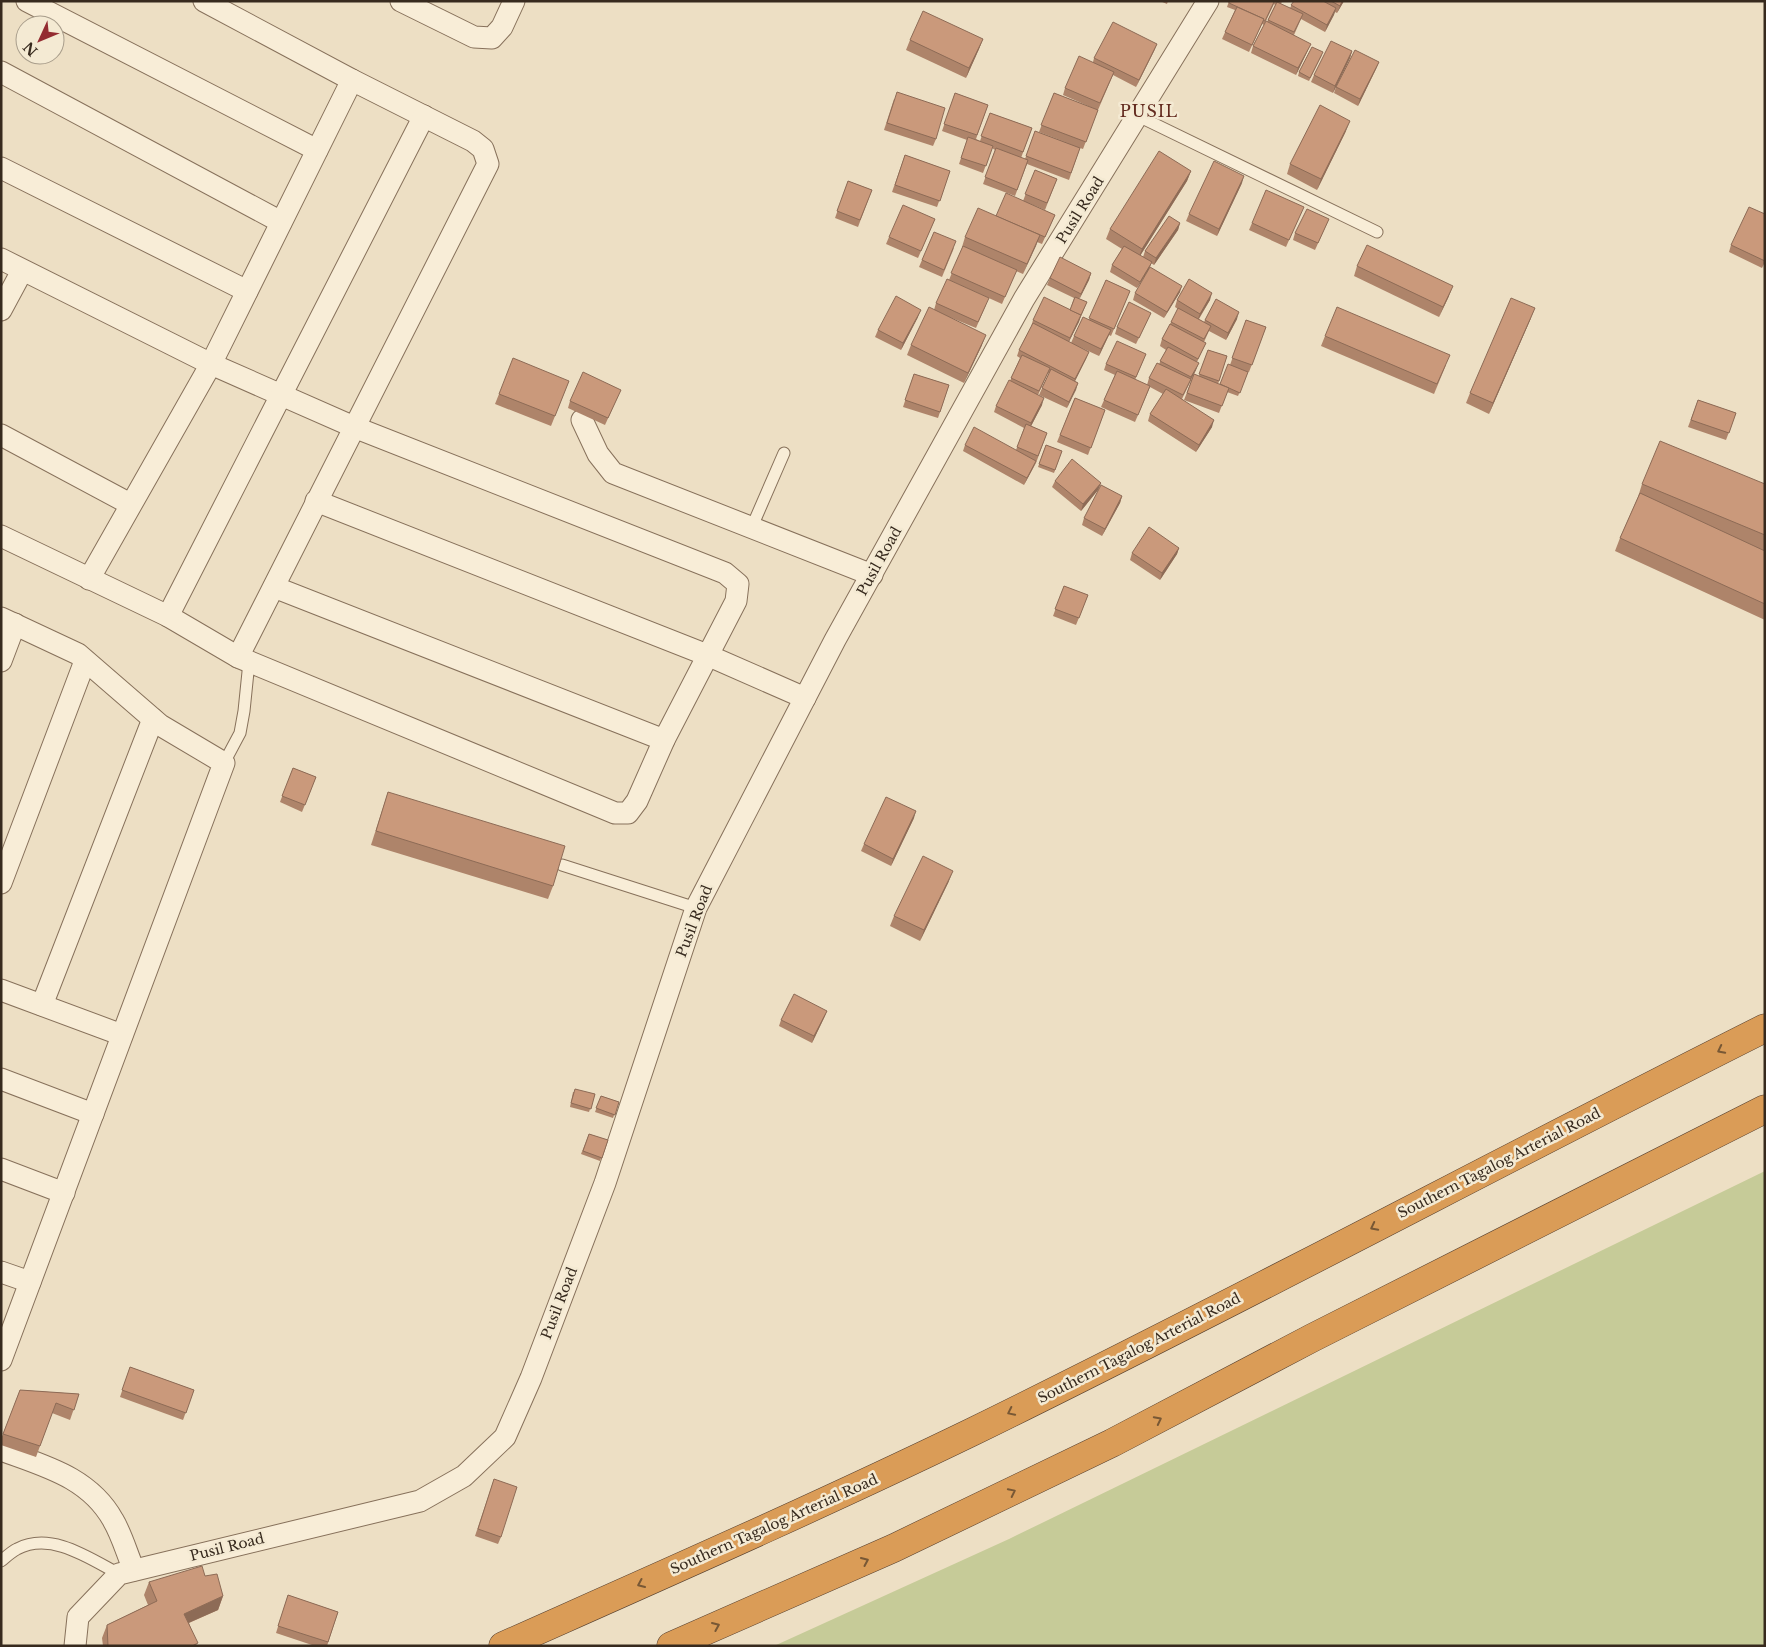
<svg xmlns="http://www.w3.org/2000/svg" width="1766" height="1647" font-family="'Libre Baskerville',serif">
  <rect width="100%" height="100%" fill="#eddfc4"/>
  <polygon fill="#c6cb98" points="1765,1171 1765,1646 774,1646 1009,1539"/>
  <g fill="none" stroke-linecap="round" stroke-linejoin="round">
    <defs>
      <g id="lane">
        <polyline points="1138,116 1377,232"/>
        <polyline points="751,529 784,453"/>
        <polyline points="224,763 240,733 244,711 249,662"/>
        <polyline points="562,865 696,908"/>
        <path d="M 1,1561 C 6,1557 11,1552 17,1549 C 51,1531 89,1558 119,1574"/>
      </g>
      <g id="street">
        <polyline points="27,1 317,150"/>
        <polyline points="204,1 352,80 473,141 483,149 488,164 238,657"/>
        <polyline points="401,1 474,37 492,38 502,27 514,1"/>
        <polyline points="1,72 281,222"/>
        <polyline points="1,168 247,291"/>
        <polyline points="1,259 211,364 354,427 725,573 738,584 736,601 664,740 637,801 628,813 615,813 238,657 168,616 1,536"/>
        <polyline points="1,310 22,271"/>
        <polyline points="582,420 598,454 613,473 872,575"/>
        <polyline points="1,435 130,504"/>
        <polyline points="316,501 707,655 805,698"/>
        <polyline points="89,579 211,364 352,80"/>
        <polyline points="274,587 664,740"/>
        <polyline points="168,616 424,116"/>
        <polyline points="1,618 78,654 160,725 224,763 1,1360"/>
        <polyline points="1,661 15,624"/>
        <polyline points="1,883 85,661"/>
        <polyline points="1,990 122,1035"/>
        <polyline points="42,1005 153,719"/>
        <polyline points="1,1079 93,1114"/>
        <polyline points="1,1169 64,1193"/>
        <polyline points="1,1272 30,1282"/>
        <path d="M 1,1450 C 44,1466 89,1477 113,1520 C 122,1535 127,1554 134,1570"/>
        <polyline points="75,1646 78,1617 119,1574 420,1501 464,1476 505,1437 531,1378 605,1183 696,908 835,640 1024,299 1208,1"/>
      </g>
      <g id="highway">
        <path d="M 503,1646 C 660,1576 817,1507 972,1432 C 1238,1302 1500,1161 1765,1028"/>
        <polyline points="671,1646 894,1548 1112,1443 1312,1338 1765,1109"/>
      </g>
    </defs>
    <use href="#lane" stroke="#87715b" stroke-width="13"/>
    <use href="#street" stroke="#87715b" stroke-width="23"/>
    <use href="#highway" stroke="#553f2f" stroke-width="29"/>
    <use href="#lane" stroke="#f8edd7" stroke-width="11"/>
    <use href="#street" stroke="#f8edd7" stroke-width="21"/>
    <use href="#highway" stroke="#da9c57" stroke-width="28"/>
  </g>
  <g fill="#ae846a">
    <polygon points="1160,1 1168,1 1167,4"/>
    <polygon points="1229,1 1282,1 1281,4 1290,8 1294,1 1344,1 1337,13 1335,12 1325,32 1301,19 1294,35 1308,50 1296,75 1251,53 1253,46 1267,22 1275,5 1274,4 1264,25 1262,24 1249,52 1222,39 1235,10 1227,7"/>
    <polygon points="983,39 979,49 966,78 906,50 910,40"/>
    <polygon points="1157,44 1154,51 1136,87 1113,75 1098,110 1083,149 1080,148 1069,180 1027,164 1015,196 983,184 995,150 992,148 983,173 959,164 967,140 942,131 955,93 988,105 976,139 980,141 990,113 1032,128 1021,158 1025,159 1035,131 1073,145 1039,132 1054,93 1095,109 1063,95 1065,88 1093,62 1094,58"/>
    <polygon points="1352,51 1350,58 1333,93 1311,82 1314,75"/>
    <polygon points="1322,55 1309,81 1298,76 1299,72"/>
    <polygon points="1379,62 1376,69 1358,106 1334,93 1336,87"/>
    <polygon points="894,99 936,139 933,146 884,130"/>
    <polygon points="1346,131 1317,190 1287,174 1290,164"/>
    <polygon points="905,155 950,171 937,207 892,192"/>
    <polygon points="1035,170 1057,179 1045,210 1024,201 1055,215 1042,244 1037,242 1023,274 1016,271 1002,304 949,280 962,248 962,247 965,237 996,216 1023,201"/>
    <polygon points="1191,171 1187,181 1140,256 1143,257 1145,251 1180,223 1178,230 1154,265 1151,263 1149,269 1137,288 1110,272 1112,265 1122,249 1106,239 1110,229"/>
    <polygon points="848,181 872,190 858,227 835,218"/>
    <polygon points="1242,183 1217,236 1186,221 1189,214"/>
    <polygon points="1301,213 1286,247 1249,230 1252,223"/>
    <polygon points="1765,214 1765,262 1762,268 1729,252 1731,245"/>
    <polygon points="935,219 918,258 886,244 889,237"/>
    <polygon points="1329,219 1315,250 1293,240 1295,233"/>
    <polygon points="954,248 942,277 919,267 922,260"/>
    <polygon points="1357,266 1449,296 1439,317 1354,276"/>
    <polygon points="1091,273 1089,280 1079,299 1087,302 1080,319 1069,342 1089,352 1086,359 1075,381 1078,383 1067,408 1039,395 1049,373 1048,373 1038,395 1042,405 1031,426 1047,433 1036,463 1024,485 963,451 965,445 1016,450 1024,428 994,412 996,406 1010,381 1020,358 1017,356 1019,350 1031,327 1033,320 1070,310 1074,298 1047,285 1050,278"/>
    <polygon points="1106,280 1130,291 1111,336 1109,335 1099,356 1071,343 1074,336 1089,320"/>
    <polygon points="1180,292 1164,318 1133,300 1135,293"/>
    <polygon points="1177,300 1210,300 1199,319 1204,322 1205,320 1237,319 1226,340 1209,331 1204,342 1206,343 1197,362 1196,370 1182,399 1212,427 1196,452 1148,421 1150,414 1163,394 1150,387 1135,422 1101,407 1115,375 1104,370 1106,364 1146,354 1135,380 1147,385 1149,378 1159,364 1166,350 1160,346 1162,339 1178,309 1175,307"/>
    <polygon points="936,303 986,305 976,328 937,312 982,345 964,383 907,355 911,345 934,310"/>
    <polygon points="1151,313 1136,344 1115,334 1117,327"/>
    <polygon points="918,317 901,350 875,337 878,330"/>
    <polygon points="1531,318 1489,414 1466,403 1470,393"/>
    <polygon points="1246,320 1266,327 1249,372 1248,372 1238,396 1227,392 1219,413 1184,400 1194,374 1199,376 1208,350 1227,356 1218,384 1220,384 1230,365"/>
    <polygon points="1325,336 1446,365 1434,394 1321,346"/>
    <polygon points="914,374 949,385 938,418 903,407"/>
    <polygon points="569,381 551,426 495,404 499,394"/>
    <polygon points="618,396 605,425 568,408 570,401"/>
    <polygon points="1075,398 1105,410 1088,455 1057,442"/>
    <polygon points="1698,400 1736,413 1726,440 1688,427"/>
    <polygon points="1046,445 1062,451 1054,473 1038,467"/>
    <polygon points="1055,481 1101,483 1098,490 1081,511 1052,487"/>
    <polygon points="1642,484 1765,484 1765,620 1615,551 1620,538 1638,497"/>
    <polygon points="1122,496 1120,503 1102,536 1082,525 1084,518"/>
    <polygon points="1179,548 1177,554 1160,580 1130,560 1132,553"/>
    <polygon points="1064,586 1088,595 1076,625 1053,616"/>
    <polygon points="293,768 316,777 302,812 280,802"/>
    <polygon points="388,792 553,886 548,899 371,845"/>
    <polygon points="914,818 891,866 861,851 864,844"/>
    <polygon points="949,881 920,941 890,926 894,916"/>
    <polygon points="827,1011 824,1018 812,1043 779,1026 781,1020"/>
    <polygon points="573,1092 595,1094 589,1112 570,1107"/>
    <polygon points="601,1096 619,1102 613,1118 595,1112"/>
    <polygon points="589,1134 608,1140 600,1161 581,1154"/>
    <polygon points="130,1367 194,1390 183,1420 120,1397"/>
    <polygon points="20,1390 79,1394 70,1420 52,1413 36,1457 1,1445 1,1439"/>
    <polygon points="494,1479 501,1537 498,1544 475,1536"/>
    <polygon points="205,1576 223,1596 218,1610 189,1623 197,1646 103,1646 102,1638 107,1625 148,1605 144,1595 149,1582"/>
    <polygon points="288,1595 338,1612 327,1646 315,1646 276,1633"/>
  </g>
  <g fill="#8d6b56">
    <polygon points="1342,1 1344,1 1337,13 1340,6"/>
    <polygon points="1336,8 1334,15 1325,32 1327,25"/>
    <polygon points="983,39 979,49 966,78 969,68"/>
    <polygon points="1157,44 1154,51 1136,87 1139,80"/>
    <polygon points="1311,44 1308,50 1296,75 1298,68"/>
    <polygon points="1352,51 1350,58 1333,93 1335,86"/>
    <polygon points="1379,62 1376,69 1358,106 1360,99"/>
    <polygon points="1350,121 1346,131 1317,190 1321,179"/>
    <polygon points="1191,171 1187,181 1138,259 1142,249"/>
    <polygon points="1244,176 1242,183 1217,236 1219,229"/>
    <polygon points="1180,223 1178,230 1154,265 1156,258"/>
    <polygon points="1040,235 1036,246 1023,274 1027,264"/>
    <polygon points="1152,262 1149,269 1137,288 1140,282"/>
    <polygon points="1091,273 1089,280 1079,300 1081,294"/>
    <polygon points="1182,286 1180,292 1164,318 1167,312"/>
    <polygon points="1453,286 1449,296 1439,317 1443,307"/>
    <polygon points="1212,293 1210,300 1197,321 1200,314"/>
    <polygon points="1535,308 1531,318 1489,414 1493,403"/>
    <polygon points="921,310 918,317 901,350 903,343"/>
    <polygon points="1239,312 1237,319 1226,340 1228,333"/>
    <polygon points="1081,315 1079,322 1067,345 1070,338"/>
    <polygon points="1111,330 1108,337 1099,356 1101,349"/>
    <polygon points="986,335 982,345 964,383 968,373"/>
    <polygon points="1089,352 1086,359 1073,385 1075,379"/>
    <polygon points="1199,363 1196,370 1188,384 1191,377"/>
    <polygon points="1078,383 1076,390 1067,408 1069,402"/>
    <polygon points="1044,398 1042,405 1029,430 1031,423"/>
    <polygon points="1214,420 1212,427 1196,452 1199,445"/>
    <polygon points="1036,461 1033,468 1024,485 1027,478"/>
    <polygon points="1101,483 1098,490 1081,511 1083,504"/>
    <polygon points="1122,496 1120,503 1102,536 1105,529"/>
    <polygon points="1179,548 1177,554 1160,580 1162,573"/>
    <polygon points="916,811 914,818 891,866 893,859"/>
    <polygon points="953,871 949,881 920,941 924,930"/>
    <polygon points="827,1011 824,1018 812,1043 814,1036"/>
    <polygon points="223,1596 218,1610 179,1627 184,1614"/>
  </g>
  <g fill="#ca997b" stroke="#8d6b56">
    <polygon points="1229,1 1273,1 1274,2 1265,21 1263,20 1264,19 1229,3"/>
    <polygon points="1294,1 1323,1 1336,8 1327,25 1291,5"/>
    <polygon points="1331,1 1342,1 1340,6"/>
    <polygon points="1277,2 1303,14 1294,32 1268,20"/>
    <polygon points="1237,7 1264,19 1252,45 1225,32"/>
    <polygon points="923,11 983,39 969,68 910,40"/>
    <polygon points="1266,21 1311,44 1298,68 1253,46"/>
    <polygon points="1113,22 1157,44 1139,80 1094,58"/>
    <polygon points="1331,41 1352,51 1335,86 1314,75"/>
    <polygon points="1312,47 1323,52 1310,78 1299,72"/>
    <polygon points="1355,50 1379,62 1360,99 1336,87"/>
    <polygon points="1079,56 1114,72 1100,103 1065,88"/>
    <polygon points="897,92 945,108 936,139 887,123"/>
    <polygon points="955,93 988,105 977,135 944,124"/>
    <polygon points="1054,93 1098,110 1086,142 1041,125"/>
    <polygon points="1320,105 1350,121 1321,179 1290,164"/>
    <polygon points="990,113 1032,128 1023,152 981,136"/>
    <polygon points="1035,131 1080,148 1071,173 1026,156"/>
    <polygon points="968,137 993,146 986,166 961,158"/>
    <polygon points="996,148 1028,160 1017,190 985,177"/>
    <polygon points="1159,151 1191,171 1142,249 1110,229"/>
    <polygon points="905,155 950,171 940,201 895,185"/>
    <polygon points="1214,161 1244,176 1219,229 1189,214"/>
    <polygon points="1035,170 1057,179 1047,203 1025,194"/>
    <polygon points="848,181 872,190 860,220 837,211"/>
    <polygon points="1266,190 1304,207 1289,240 1252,223"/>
    <polygon points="1006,193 1055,215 1045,237 996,216"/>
    <polygon points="903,205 935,219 921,251 889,237"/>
    <polygon points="1749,207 1765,214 1765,261 1731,245"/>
    <polygon points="978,208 1040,235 1027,264 965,237"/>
    <polygon points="1307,209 1329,219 1318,243 1295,233"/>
    <polygon points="1169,216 1180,223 1156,258 1145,251"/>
    <polygon points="934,232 956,241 944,270 922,260"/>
    <polygon points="1367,245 1453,286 1443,307 1357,266"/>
    <polygon points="963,246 1017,270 1005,297 951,273"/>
    <polygon points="1124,246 1152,262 1140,282 1112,265"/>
    <polygon points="1060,257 1091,273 1081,294 1050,278"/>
    <polygon points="1150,267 1182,286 1167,312 1135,293"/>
    <polygon points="947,279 989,298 978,322 936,303"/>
    <polygon points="1189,279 1212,293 1200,314 1177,300"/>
    <polygon points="1106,280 1130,291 1114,329 1089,318"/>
    <polygon points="896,296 921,310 903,343 878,330"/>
    <polygon points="1044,297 1081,315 1070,338 1033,320"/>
    <polygon points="1075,297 1087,302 1081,315 1070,310"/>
    <polygon points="1511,298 1535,308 1493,403 1470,393"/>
    <polygon points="1216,299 1239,312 1228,333 1205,320"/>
    <polygon points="1129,302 1151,313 1139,338 1117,327"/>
    <polygon points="929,307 986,335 968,373 911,345"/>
    <polygon points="1337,307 1450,355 1437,384 1325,336"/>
    <polygon points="1178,308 1211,326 1204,339 1171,322"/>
    <polygon points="1083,317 1111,330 1101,349 1074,336"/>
    <polygon points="1246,320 1266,327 1252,365 1232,358"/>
    <polygon points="1033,323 1089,352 1075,379 1019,350"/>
    <polygon points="1170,324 1206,343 1198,359 1162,339"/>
    <polygon points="1117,341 1146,354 1136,377 1106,364"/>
    <polygon points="1168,347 1199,363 1191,377 1160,361"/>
    <polygon points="1208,350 1227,356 1219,381 1199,374"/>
    <polygon points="1022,355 1050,368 1039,391 1011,378"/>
    <polygon points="513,358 569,381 555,416 499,394"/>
    <polygon points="1157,363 1191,379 1183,395 1149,378"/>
    <polygon points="1228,364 1248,372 1240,393 1220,384"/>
    <polygon points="1051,369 1078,383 1069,402 1042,388"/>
    <polygon points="1117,371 1150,386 1138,415 1104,400"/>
    <polygon points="583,372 621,390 608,418 570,401"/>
    <polygon points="914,374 949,385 940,412 905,400"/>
    <polygon points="1194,374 1229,388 1222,406 1187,393"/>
    <polygon points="1009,380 1044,398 1031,423 996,406"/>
    <polygon points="1166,389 1214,420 1199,445 1150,414"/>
    <polygon points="1075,398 1105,410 1091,448 1060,435"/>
    <polygon points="1698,400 1736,413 1729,433 1691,420"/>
    <polygon points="1026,424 1047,433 1038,456 1017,447"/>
    <polygon points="974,427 1036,461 1027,478 965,445"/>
    <polygon points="1660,441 1765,484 1765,535 1642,484"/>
    <polygon points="1046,445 1062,451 1055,470 1039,464"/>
    <polygon points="1072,459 1101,483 1083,504 1055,481"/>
    <polygon points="1101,485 1122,496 1105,529 1084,518"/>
    <polygon points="1640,493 1765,551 1765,604 1620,538"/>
    <polygon points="1149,527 1179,548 1162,573 1132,553"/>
    <polygon points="1064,586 1088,595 1079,618 1055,609"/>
    <polygon points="293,768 316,777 305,805 282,796"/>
    <polygon points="388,792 565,846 553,886 376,831"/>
    <polygon points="886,797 916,811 893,859 864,844"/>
    <polygon points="923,856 953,871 924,930 894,916"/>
    <polygon points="794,994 827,1011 814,1036 781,1020"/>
    <polygon points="575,1089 595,1094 591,1109 571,1103"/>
    <polygon points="601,1096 619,1102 615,1115 596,1108"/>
    <polygon points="589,1134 608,1140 602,1158 583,1151"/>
    <polygon points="130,1367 194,1390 186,1413 122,1390"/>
    <polygon points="20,1390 79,1394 74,1410 56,1403 40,1446 3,1434"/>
    <polygon points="494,1479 517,1487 501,1537 478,1529"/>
    <polygon points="202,1566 205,1576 217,1574 223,1596 184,1614 198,1643 192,1646 108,1646 107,1625 157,1601 149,1582"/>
    <polygon points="288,1595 338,1612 328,1642 278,1626"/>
  </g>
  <defs><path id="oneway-chevron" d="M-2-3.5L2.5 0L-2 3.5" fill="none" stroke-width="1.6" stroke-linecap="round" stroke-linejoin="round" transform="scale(1.25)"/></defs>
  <g stroke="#785835">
    <use href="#oneway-chevron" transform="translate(1721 1050) rotate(153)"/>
    <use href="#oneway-chevron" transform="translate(1374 1227) rotate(153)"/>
    <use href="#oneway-chevron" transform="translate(1011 1412) rotate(154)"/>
    <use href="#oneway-chevron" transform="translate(1158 1420) rotate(-27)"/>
    <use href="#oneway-chevron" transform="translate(1012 1492) rotate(-26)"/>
    <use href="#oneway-chevron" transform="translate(865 1561) rotate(-24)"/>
    <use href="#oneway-chevron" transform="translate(641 1584) rotate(156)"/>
    <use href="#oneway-chevron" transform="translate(716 1626) rotate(-23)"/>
  </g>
  <g text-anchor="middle" stroke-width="5" stroke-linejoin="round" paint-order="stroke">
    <g font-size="14" fill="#372a1e" stroke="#f4ead3">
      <text transform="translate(1080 210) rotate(-58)" y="5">Pusil Road</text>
      <text transform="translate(879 561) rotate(-61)" y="5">Pusil Road</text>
      <text transform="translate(694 921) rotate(-69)" y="5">Pusil Road</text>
      <text transform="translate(1499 1163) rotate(-27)" y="5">Southern Tagalog Arterial Road</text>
      <text transform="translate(559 1303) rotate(-69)" y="5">Pusil Road</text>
      <text transform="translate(1139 1348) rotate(-27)" y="5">Southern Tagalog Arterial Road</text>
      <text transform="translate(774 1524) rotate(-24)" y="5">Southern Tagalog Arterial Road</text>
      <text transform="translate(227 1547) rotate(-14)" y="5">Pusil Road</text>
    </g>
    <g font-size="16" letter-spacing="1" fill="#632b1f" stroke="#f4ead3">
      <text x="1149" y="117">PUSIL</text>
    </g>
  </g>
  <rect width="1766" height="1647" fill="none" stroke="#372a1e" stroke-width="5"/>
  <g transform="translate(40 40) rotate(226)"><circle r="24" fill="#f4ead3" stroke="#a89d8b"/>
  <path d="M0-4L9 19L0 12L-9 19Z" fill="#942c31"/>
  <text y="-8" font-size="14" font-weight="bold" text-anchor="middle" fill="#372a1e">N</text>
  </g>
</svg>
